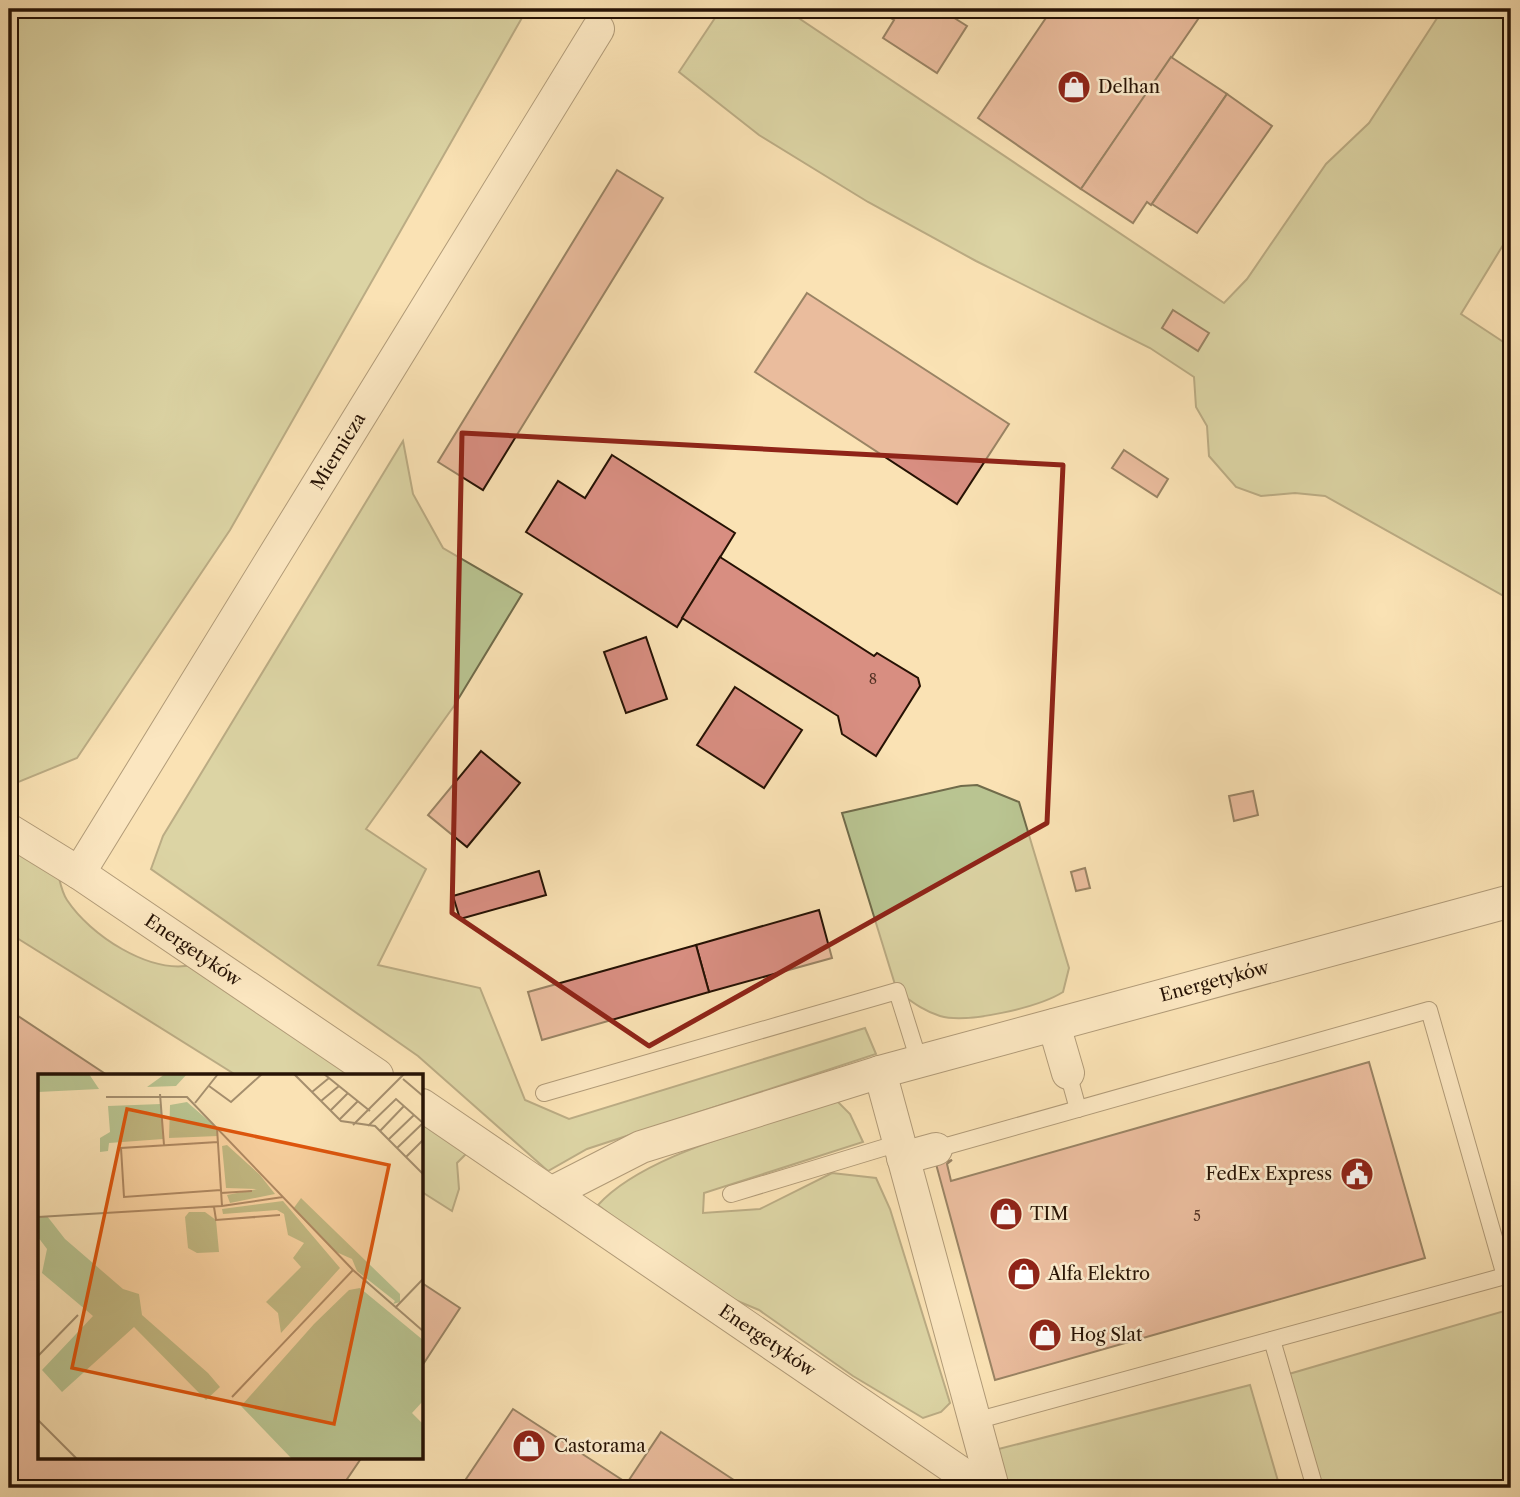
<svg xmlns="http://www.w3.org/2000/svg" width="1520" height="1497" font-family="'Libre Caslon Text',serif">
  <rect width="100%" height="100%" fill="#fae2b4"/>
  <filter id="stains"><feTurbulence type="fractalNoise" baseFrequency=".00286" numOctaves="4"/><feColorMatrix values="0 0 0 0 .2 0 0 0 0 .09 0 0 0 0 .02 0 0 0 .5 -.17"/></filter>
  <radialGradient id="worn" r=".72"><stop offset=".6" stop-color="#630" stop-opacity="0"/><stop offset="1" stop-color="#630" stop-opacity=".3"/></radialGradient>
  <g fill="#b9c491" stroke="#706b4a" stroke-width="2">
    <polygon points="9,9 527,9 230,530 77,758 16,783 9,779"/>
    <polygon points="721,9 785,9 1224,303 1247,279 1326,164 1369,123 1443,9 1511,9 1511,232 1461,314 1511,347 1511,600 1325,496 1295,493 1261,496 1236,487 1209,456 1207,426 1196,407 1194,377 1150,348 976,261 868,202 759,135 679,72"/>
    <polygon points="403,441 413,494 443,548 522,594 454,706 366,829 426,869 378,965 480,988 525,1100 569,1119 865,1028 876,1054 587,1149 548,1171 418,1056 151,869 163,836"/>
    <path d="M 977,785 L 1019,802 L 1069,968 L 1063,992 C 1039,1007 968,1024 940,1016 C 923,1011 911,1001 897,991 L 842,813 L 961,786 Z"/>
    <path d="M 9,846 L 58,874 C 60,882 62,893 67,900 C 90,935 149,974 192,965 L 382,1075 L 236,1075 L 9,933 Z"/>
    <path d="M 835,1099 L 850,1114 L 863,1142 L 704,1193 L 703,1213 L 760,1209 L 832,1173 L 876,1178 L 890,1209 L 950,1403 L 941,1412 L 923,1418 L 853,1376 L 759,1310 L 704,1287 L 598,1205 C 646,1152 767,1126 835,1099 Z"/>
    <polygon points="422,1102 480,1140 457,1163 459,1189 452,1211 422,1192"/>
    <polygon points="1511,1309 1511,1488 1315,1488 1282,1376"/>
    <polygon points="1250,1385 1280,1488 993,1488 983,1453"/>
  </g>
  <g fill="#d88e81" stroke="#261204" stroke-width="2">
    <polygon points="884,9 940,9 967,26 937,73 883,38 894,20 882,13"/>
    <polygon points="1052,9 1205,9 1081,189 978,118"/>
    <polygon points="1171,57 1227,94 1151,205 1147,202 1133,223 1081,189"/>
    <polygon points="1227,94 1272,126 1197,233 1152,204"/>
    <polygon points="617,170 663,198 483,490 438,462"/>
    <polygon points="807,293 1009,424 957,504 755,372"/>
    <polygon points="1173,310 1209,333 1198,351 1162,328"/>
    <polygon points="1124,450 1168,479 1157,497 1112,468"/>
    <polygon points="612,455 735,533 677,627 526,532 558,481 585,498"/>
    <polygon points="720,557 874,656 877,653 918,678 920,686 876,756 842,734 838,716 682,618"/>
    <polygon points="646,637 667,699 626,713 604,652"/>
    <polygon points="735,687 802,730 764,788 697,745"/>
    <polygon points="481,751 520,783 467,847 428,815"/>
    <polygon points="1253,791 1258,815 1234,821 1229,796"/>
    <polygon points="1085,868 1090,888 1076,891 1071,872"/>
    <polygon points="539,871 546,895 460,919 453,896"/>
    <polygon points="819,910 832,958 709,992 696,945"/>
    <polygon points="696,945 709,992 542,1040 528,992"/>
    <polygon points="9,1010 107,1075 40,1075 40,1457 362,1457 341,1488 9,1488"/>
    <polygon points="1369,1062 1425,1258 995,1380 936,1164 952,1160 947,1164 951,1181"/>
    <polygon points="422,1283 460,1308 422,1366"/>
    <polygon points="513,1409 627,1483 634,1488 460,1488"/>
    <polygon points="661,1432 740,1484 738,1488 634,1488 627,1483"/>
  </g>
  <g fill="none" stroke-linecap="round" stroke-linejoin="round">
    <defs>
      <g id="service">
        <polyline points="1068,1073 1078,1109"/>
        <polyline points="544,1093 897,991 919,1061"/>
        <polyline points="936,1149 1429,1010 1505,1276 975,1421"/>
        <polyline points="731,1194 899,1143"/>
        <polyline points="1272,1340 1315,1488"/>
      </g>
      <g id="minor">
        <path id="s1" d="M 9,830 L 79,873 L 377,1075"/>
        <path id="s2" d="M 79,873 L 598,29"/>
        <polyline points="1054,1025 1068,1073"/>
        <polyline points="880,1072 993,1488"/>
        <path id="s3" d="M 422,1105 L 983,1488"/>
        <polyline points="903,1158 936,1149"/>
        <path id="s4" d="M 551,1193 L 641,1147 L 880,1072 L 1511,901"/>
      </g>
    </defs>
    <use href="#service" stroke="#5b4630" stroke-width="18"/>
    <use href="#minor" stroke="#5b4630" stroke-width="34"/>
    <use href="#service" stroke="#fcecce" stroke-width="16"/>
    <use href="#minor" stroke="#fcecce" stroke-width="32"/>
  </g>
  <path d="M0 0H1520V1497H0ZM 462,433 L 1063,465 L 1047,823 L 649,1046 L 452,913 Z" fill="#fae2b4" fill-opacity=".55" fill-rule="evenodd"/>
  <path fill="none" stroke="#8f2418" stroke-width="5" stroke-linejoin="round" d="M 462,433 L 1063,465 L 1047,823 L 649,1046 L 452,913 Z"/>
  <defs>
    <symbol id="shop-disc" viewBox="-11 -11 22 22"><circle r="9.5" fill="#8f2418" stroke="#fcecce"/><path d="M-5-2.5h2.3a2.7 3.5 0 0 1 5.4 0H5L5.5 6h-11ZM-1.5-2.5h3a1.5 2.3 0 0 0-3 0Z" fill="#fff"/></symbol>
    <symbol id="civic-disc" viewBox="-11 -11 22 22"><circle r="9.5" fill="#8f2418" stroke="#fcecce"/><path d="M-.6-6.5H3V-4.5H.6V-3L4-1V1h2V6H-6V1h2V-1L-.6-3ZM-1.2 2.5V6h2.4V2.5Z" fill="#fff"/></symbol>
  </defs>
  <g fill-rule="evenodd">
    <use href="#shop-disc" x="1055" y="68" width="38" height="38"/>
    <use href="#civic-disc" x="1338" y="1155" width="38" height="38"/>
    <use href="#shop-disc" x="987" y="1195" width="38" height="38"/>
    <use href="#shop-disc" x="1005" y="1255" width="38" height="38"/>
    <use href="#shop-disc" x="1026" y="1316" width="38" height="38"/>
    <use href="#shop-disc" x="510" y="1427" width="38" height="38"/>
  </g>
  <g text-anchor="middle" stroke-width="5" stroke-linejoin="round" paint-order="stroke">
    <g font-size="14" fill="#523123">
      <text x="873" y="684">8</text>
      <text x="1197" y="1221">5</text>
    </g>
    <g font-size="18" fill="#261204" stroke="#fcecce" text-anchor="start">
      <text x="1098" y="93">Delhan</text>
      <text x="1332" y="1180" text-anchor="end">FedEx Express</text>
      <text x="1030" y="1220">TIM</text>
      <text x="1048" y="1280">Alfa Elektro</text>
      <text x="1070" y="1341">Hog Slat</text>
      <text x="554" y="1452">Castorama</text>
    </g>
    <g font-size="18" fill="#261204" stroke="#fcecce">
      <text dy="6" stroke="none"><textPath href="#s2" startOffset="495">Miernicza</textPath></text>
      <text dy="6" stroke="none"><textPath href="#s1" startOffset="220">Energetyków</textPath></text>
      <text dy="6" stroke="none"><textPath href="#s4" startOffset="698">Energetyków</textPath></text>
      <text dy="6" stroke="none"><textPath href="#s3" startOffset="418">Energetyków</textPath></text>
    </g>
  </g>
  <g transform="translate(38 1074)">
    <rect width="385" height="385" fill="#fae2b4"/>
    <path d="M 0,0 L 51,0 L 61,15 L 0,18 ZM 127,0 L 149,0 L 138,12 L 109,13 ZM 149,28 L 179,54 L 180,62 L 131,64 L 132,31 ZM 123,30 L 125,65 L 71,69 L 70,77 L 62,78 L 62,64 L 72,58 L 70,32 ZM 189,71 L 222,101 L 237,120 L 192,129 L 189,121 L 219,115 L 188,114 L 184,72 ZM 263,124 L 362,220 L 362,228 L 355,230 L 357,227 L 319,197 L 314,185 L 296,177 L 255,135 ZM 245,127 L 302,194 L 243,259 L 240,239 L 228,228 L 263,193 L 255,184 L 266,169 L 250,161 L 246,140 L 239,136 L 185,140 L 184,135 ZM 151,138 L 167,138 L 178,146 L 181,178 L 159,179 L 150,174 L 147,143 ZM 9,142 L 27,165 L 85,215 L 101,220 L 104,241 L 170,299 L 182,313 L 168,326 L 96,253 L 24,318 L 4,296 L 55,242 L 4,199 L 9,175 L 0,163 L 0,143 ZM 322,214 L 385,266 L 385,327 L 374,339 L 385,350 L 385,385 L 254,385 L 203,332 L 276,250 L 311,216 Z" fill="#b9c491"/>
    <path fill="none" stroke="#a58f6e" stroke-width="2" d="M 256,0 L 303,47 L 337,52 L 385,100M 286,0 L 332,37M 365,5 L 385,22M 171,12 L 193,28 L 224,0M 274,18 L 291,4M 122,20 L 126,71M 68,23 L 149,23 L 315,196 L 385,257M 283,27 L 301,12M 157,29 L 180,0M 292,37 L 310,19M 301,46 L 320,27M 315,51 L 366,0M 330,52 L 358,25 L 385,49M 179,54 L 184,132M 342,57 L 366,32M 351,65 L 376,41M 180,68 L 83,74 L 86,123 L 183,116M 359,74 L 385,49M 368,83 L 385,66M 183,119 L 214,117M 176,133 L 178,146 L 242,141M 0,143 L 184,132 L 245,123M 357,234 L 385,205M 0,282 L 40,241M 194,323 L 315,196M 0,346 L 39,385"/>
    <path fill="#de550c" fill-opacity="0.15" stroke="#de550c" stroke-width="3.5" d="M 89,35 L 351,91 L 296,350 L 34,294 Z"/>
    <rect width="385" height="385" fill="none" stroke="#261204" stroke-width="3.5"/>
  </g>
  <rect width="1520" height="1497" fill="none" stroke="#fae2b4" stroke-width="35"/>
  <rect x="10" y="10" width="1499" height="1476" fill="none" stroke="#261204" stroke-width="3.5"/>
  <rect x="18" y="18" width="1485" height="1462" fill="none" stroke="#261204" stroke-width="2"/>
  <rect width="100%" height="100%" filter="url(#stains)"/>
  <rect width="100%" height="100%" fill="url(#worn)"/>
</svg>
